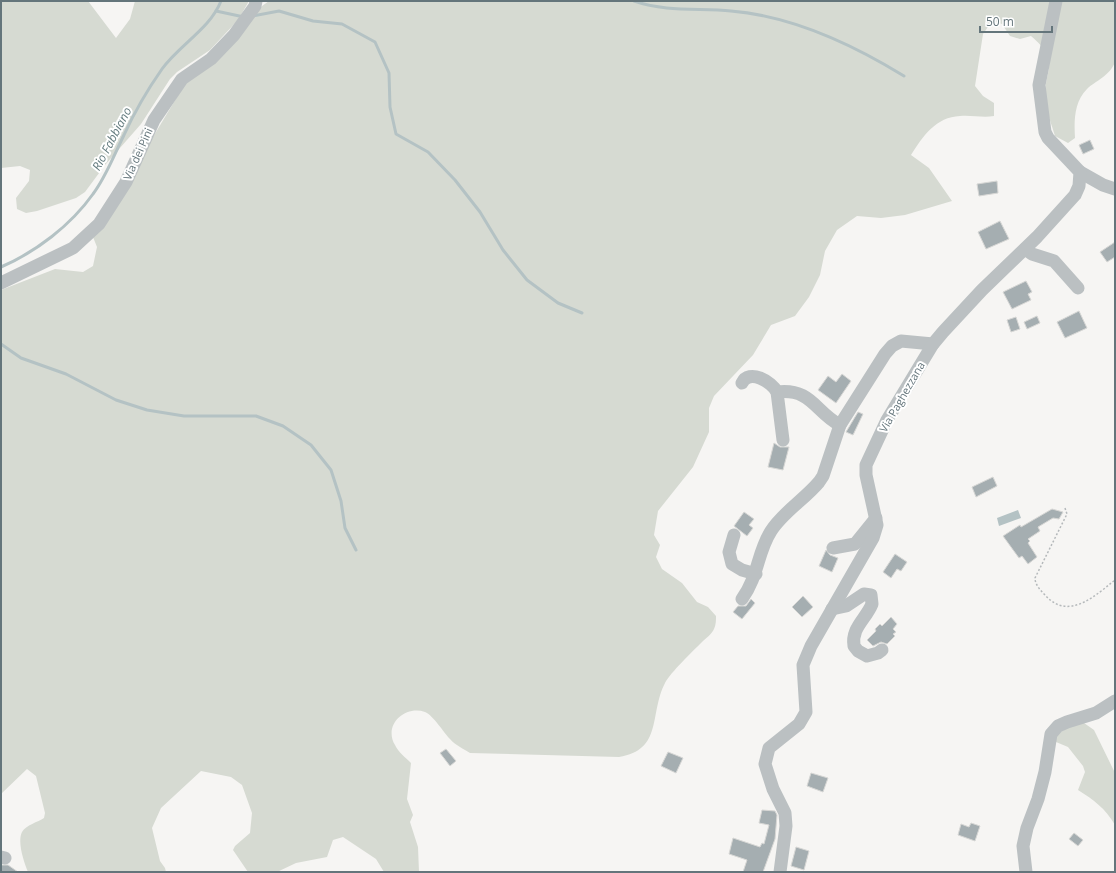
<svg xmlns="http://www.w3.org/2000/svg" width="1116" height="873" font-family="'Open Sans',sans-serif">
  <rect width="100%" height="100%" fill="#f6f5f3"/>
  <g fill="#d6dad2">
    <polygon points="1,1 88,1 116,38 130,19 135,1 249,1 238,20 210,50 177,72 170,79 141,124 105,165 85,192 76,198 37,211 26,213 17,209 16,198 29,181 30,170 20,166 1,168"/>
    <path d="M 269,1 L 1115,1 C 1115,13 1116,54 1115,62 C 1110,76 1095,81 1087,89 C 1074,102 1074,121 1075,138 L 1068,143 L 1055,136 C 1052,125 1047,114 1046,103 C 1041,70 1064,64 1031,36 L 1020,39 L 1010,36 L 1002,24 L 996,22 L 990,24 L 983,34 L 975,86 L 983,96 L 994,103 L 994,116 C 983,118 972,115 960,116 C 936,117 923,136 911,155 L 929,168 L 952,201 L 905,215 L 881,218 L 857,216 L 837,230 L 825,251 L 820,275 L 809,297 L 795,316 L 771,325 L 753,355 L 714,396 L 709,408 L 709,432 L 693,467 L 658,511 L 654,535 L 660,545 L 656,557 L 662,569 L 682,583 L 697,602 L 708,607 L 716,616 C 716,620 716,625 714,629 C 712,634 706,638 702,642 C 692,652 671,672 665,683 C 649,714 663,750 619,757 L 470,753 C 464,749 455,745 450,739 C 444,733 433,715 425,712 C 405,705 383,725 395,745 C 398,752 406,758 411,763 L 407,799 L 413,815 L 410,822 L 418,847 L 419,872 L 384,872 L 376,859 L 343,837 L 333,840 L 327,857 L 296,863 L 277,872 L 248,872 L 233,850 L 235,846 L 250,833 L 252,813 L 242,785 L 231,777 L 201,771 L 161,808 L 152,828 L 160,861 L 165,868 L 166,872 L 28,872 C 24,862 17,842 22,832 C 26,825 38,822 44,818 L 45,813 L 36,776 L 27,769 L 1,794 L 1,290 L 55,269 L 83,272 L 93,266 L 97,247 L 93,237 L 186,82 L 213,63 L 262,6 Z"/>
    <path d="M 1075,722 L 1084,723 L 1094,730 L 1115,773 L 1115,825 C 1105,808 1094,800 1078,790 L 1085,772 L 1083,766 L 1068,747 L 1056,742 L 1055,736 Z"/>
  </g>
  <polygon fill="#b4c2c4" points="1018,510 1021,518 999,526 997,518"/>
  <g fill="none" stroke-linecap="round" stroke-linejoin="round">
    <g stroke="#b4c2c4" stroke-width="3">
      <path d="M 634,1 C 666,12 698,8 731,11 C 792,16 852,44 904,76"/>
      <polyline points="216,11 244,17"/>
      <polyline points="253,16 279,11 313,21 342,24 375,42 389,73 390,107 396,134 428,152 455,180 480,212 503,250 527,280 558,303 582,313"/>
      <path d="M 1,267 C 36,252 71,225 93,194 C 106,177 114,155 124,135 C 134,113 148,89 162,69 C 179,45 210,29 221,1"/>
      <polyline points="1,344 21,358 66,374 116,400 147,410 184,416 256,416 283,426 311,445 331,470 341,501 345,528 356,550"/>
    </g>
  </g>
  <g fill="#a5aeb1" stroke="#d7d7d5">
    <polygon points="1090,140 1094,149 1083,154 1079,145"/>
    <polygon points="997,181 998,193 979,196 977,184"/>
    <polygon points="1000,221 1009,239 986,249 978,232"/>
    <polygon points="1115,242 1115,257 1107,262 1100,252"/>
    <polygon points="1026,281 1032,292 1028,294 1031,300 1012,309 1003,292"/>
    <polygon points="1079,311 1087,328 1065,338 1057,322"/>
    <polygon points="1037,316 1040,323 1027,329 1024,322"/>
    <polygon points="1016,317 1020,329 1011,332 1007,320"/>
    <polygon points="842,374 851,381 836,403 818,390 828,376 836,382"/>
    <polygon points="858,412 863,414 853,435 846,432"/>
    <polygon points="774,443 780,447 789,447 783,470 768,467"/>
    <polygon points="993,477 997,486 976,497 972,487"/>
    <polygon points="1052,509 1063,512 1059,519 1053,518 1038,527 1040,531 1028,539 1030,541 1028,543 1037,557 1028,564 1022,556 1019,558 1003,536 1020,525 1021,527"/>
    <polygon points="744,512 754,519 749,525 753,528 747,536 734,526"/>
    <polygon points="826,550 830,555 838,558 832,572 819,566"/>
    <polygon points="895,554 907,562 901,571 897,569 891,578 883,572"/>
    <polygon points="803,596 813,607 802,617 792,607"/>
    <polygon points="751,599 755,603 742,619 733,612 738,606 746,606"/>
    <polygon points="891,617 897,624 893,629 896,632 893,634 895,636 887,644 881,642 873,646 867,640 876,631 875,629 880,624 882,626"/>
    <polygon points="446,749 456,761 450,766 440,753"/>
    <polygon points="668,752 683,758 676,773 661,766"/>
    <polygon points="811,773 828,778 823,792 807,786"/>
    <polygon points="762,810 775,811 777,815 775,839 763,872 743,872 747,860 729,854 733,838 760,847 762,843 764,844 769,825 759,823"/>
    <polygon points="971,823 980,826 975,841 958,835 961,824 969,827"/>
    <polygon points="1074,833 1083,840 1078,846 1069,839"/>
    <polygon points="796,847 809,851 804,870 791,866"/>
    <polygon points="1,865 8,865 18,872 1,872"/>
  </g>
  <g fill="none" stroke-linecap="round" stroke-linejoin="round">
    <path stroke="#b5b9bb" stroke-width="1.5" stroke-dasharray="2 2" stroke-linecap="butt" d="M 1065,508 L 1067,514 L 1035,578 C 1035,585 1041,591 1046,596 C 1069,621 1096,595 1115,580"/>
    <g stroke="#bbc0c2" stroke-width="13">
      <polyline points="1080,172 1103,185 1115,189"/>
      <polyline points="1025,249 1032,254 1054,261 1078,288"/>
      <polyline points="1,283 73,248 99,224 126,182 154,120 182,79 211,59 234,35 255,6 256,1"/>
      <path d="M 742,383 C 749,368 772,382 777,392 L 783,440"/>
      <path d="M 777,392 C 812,388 815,412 840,425"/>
      <polyline points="734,535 729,552 732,564 742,570 756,574"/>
      <polyline points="833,548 855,544 876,518"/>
      <path d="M 742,599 C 759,575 757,553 771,531 C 783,512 805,499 819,482 L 823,476 L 840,425 L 885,354 L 892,346 L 901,341 L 933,344"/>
      <path d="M 832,609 L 846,606 L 864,594 L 871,595 L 872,604 C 866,619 851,628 854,646 L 858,651 L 867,656 L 878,653 L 882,650"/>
      <polyline points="1,857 5,858"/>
      <polyline points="780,872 786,826 785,813 773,789 765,764 769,748 799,724 806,712 803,665 811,646 873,538 877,525 866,475 866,465 887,420 933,344 943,332 982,290 1037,237 1075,195 1079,186 1080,172 1048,138 1045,132 1039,85 1056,1"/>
      <polyline points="1026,872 1023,846 1027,828 1038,799 1045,772 1051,734 1058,726 1067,722 1096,713 1115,701"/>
    </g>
  </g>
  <g text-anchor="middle" stroke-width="4" stroke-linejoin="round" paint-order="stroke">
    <g font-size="11" fill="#64757b" stroke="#fff">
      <text transform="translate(138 154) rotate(-66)" y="4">Via dei Pini</text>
      <text transform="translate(902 397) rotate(-60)" y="4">Via Paghezzana</text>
    </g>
    <g font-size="12" font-style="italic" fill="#637b7e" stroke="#fff">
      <text transform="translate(112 139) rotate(-62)" y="4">Rio Fabbiano</text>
    </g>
  </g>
  <rect width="1116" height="873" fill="none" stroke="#64757b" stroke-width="4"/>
  <path d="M980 26v6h72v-6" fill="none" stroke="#64757b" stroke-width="2"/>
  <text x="986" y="26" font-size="12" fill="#64757b" stroke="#ffffff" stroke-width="3" paint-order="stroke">50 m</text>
</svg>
